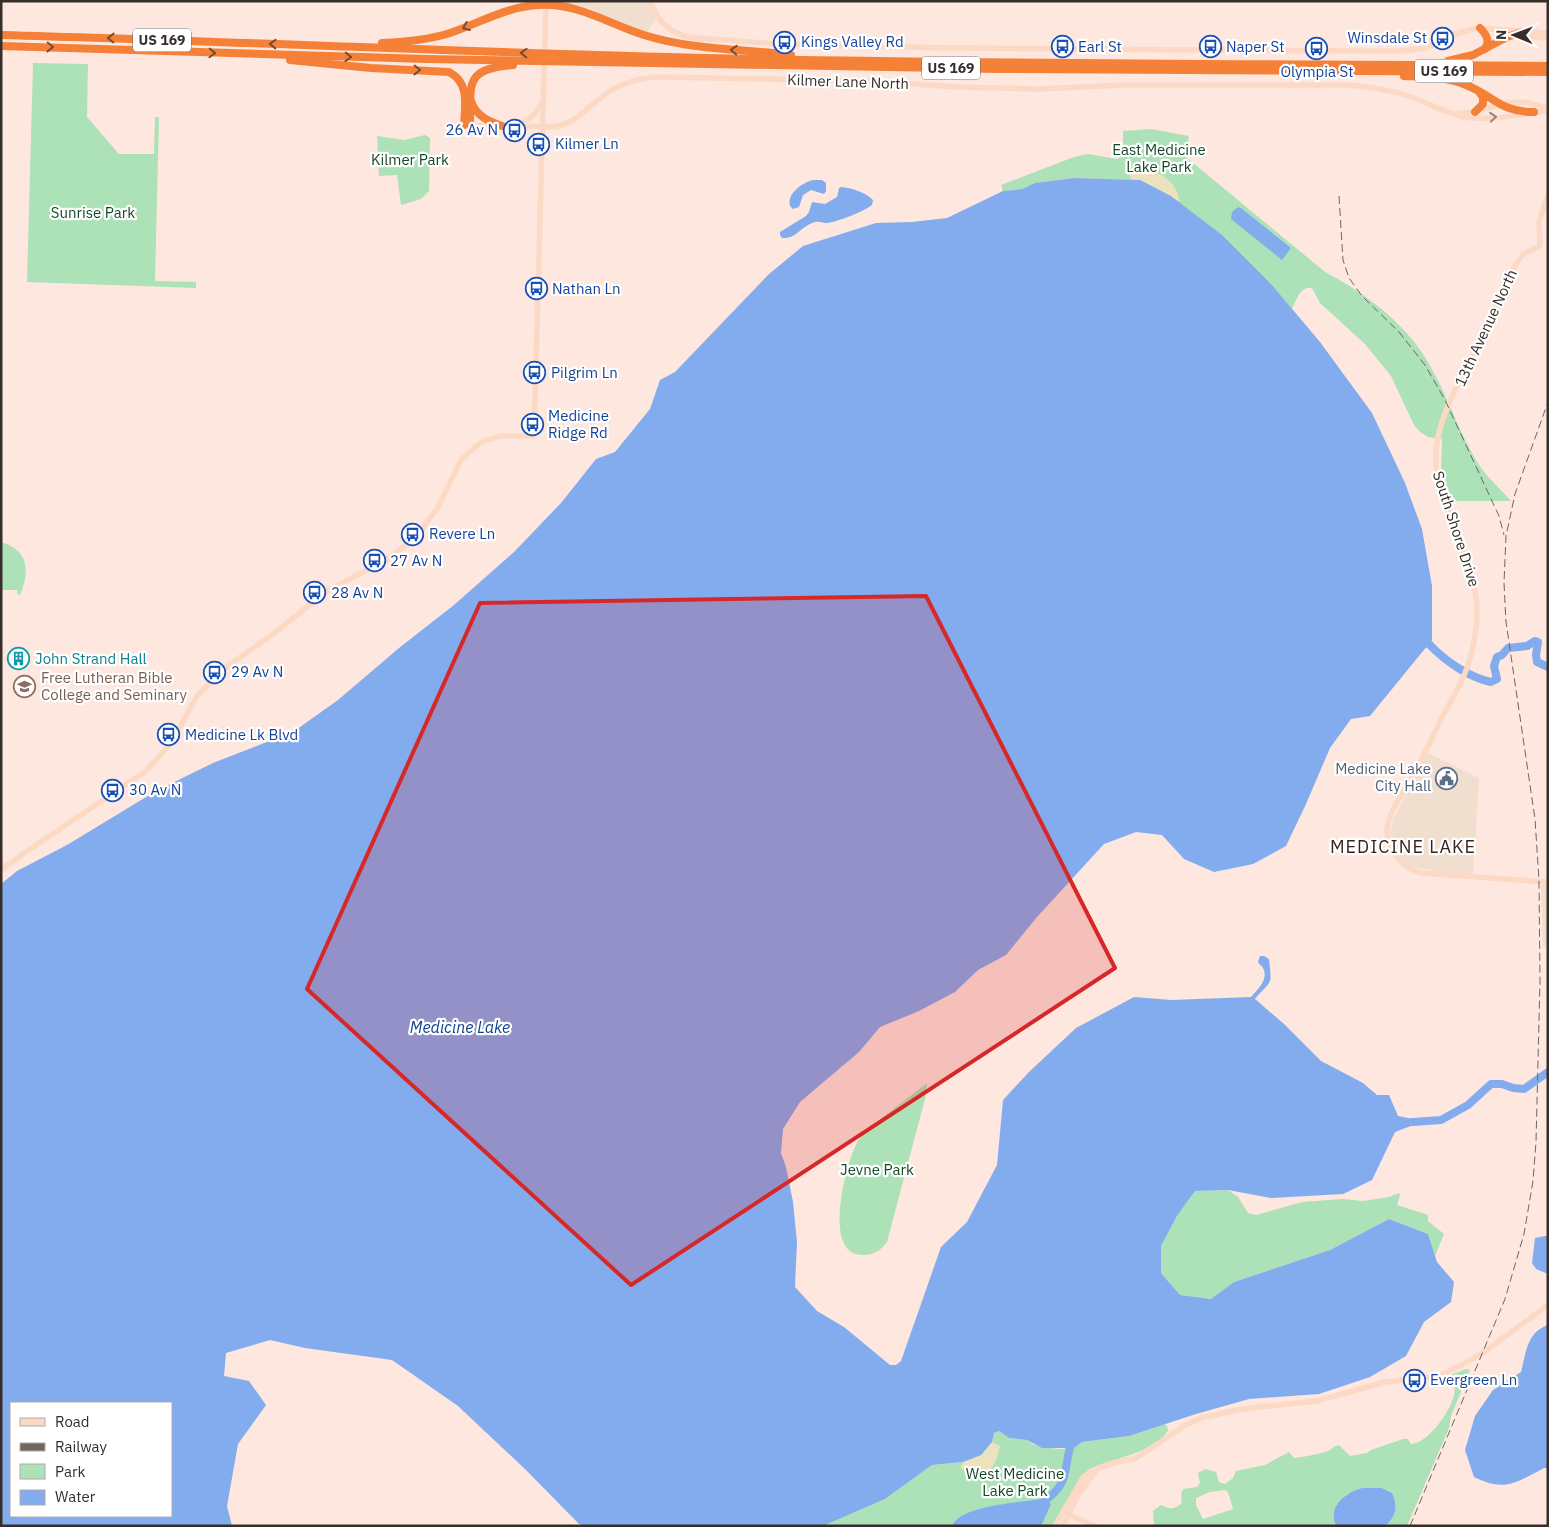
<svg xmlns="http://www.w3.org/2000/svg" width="1549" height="1527" font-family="'IBM Plex Sans',sans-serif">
  <rect width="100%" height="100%" fill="#fde7de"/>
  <g fill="#f0dfce">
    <polygon points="553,1 648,1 651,10 656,20 647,32 620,23 589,8"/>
    <polygon points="1428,753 1479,778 1473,875 1450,874 1414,867 1403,861 1395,853 1391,844 1390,833 1394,818"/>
    <polygon points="1541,883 1548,884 1548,947 1543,947"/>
  </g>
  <g fill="#ade2b8" fill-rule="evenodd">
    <polygon points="33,63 88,64 87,117 119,154 154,154 155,117 159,117 155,281 196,282 196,288 27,282"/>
    <path d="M 1151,129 L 1189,136 L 1186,157 L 1325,272 C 1367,294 1411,327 1433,371 C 1449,400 1459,432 1476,460 C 1484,475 1500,488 1511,501 L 1448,501 L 1441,473 L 1442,439 L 1428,437 L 1420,432 L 1414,425 L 1391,376 L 1365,344 L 1320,303 L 1312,288 C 1300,286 1297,299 1292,309 L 1272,285 L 1140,180 L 1074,178 L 1035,183 L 1022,189 L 1003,191 L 1001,185 L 1074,157 L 1088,154 L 1117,159 L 1123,153 L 1123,131 Z"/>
    <polygon points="425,135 430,138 429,191 421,199 401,205 397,175 379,176 377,136 404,140"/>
    <path d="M 1,542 C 29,550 30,572 20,595 L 17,594 L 18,591 L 17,590 L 1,590 Z"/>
    <path d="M 927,1083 L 925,1099 L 887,1242 C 881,1250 874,1255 864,1255 C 822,1257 845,1168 855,1147 C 858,1139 863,1134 869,1128 Z"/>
    <polygon points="1228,1190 1238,1197 1248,1213 1256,1215 1302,1202 1343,1199 1363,1201 1389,1197 1399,1193 1400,1195 1397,1205 1428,1215 1428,1221 1444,1234 1435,1256 1428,1234 1389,1219 1330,1250 1234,1282 1211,1299 1180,1295 1161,1273 1161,1246 1177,1216 1195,1191"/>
    <path d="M 1466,1369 L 1470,1370 L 1451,1416 L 1449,1428 L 1407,1526 L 1385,1526 C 1397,1516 1395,1507 1392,1493 L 1382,1488 L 1347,1494 L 1336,1505 L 1337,1526 L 1154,1526 L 1153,1511 L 1161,1505 C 1169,1509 1175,1510 1182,1503 C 1179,1486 1184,1489 1197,1487 L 1200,1483 L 1198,1473 L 1205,1469 L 1216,1472 L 1219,1482 L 1225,1484 L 1233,1478 L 1236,1471 L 1265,1465 L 1289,1452 L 1294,1458 C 1302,1457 1321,1454 1328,1451 C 1332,1449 1334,1446 1339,1445 L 1350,1456 L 1367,1453 L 1371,1450 L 1403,1439 L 1408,1439 L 1411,1444 C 1428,1445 1460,1401 1454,1385 L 1442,1384 L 1441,1381 L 1445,1377 ZM 1226,1490 L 1229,1495 L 1233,1509 L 1203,1519 L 1196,1505 L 1196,1498 L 1210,1492 Z"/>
    <path d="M 1164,1424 L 1167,1426 L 1168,1431 C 1153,1454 1111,1458 1088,1470 L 1055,1526 L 823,1526 L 885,1499 L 932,1465 L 963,1462 L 992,1442 L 994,1433 L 999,1431 L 1009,1438 L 1027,1440 L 1034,1445 L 1058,1449 L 1074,1448 L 1082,1442 L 1129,1436 Z"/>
  </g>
  <g fill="#ece2bd">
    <path d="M 1143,169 C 1161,171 1179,184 1179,202 L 1140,180 L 1131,180 L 1129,171 Z"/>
    <path d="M 992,1442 L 1000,1446 C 995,1469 986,1483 961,1468 L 963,1462 L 981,1455 Z"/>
  </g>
  <g fill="#83acef" fill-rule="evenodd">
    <path d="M 1074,178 L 1140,180 L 1171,196 L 1222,235 L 1272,285 L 1320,342 L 1372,413 L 1405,483 L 1422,529 L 1432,586 L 1432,640 L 1370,716 L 1351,719 L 1330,748 L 1306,804 L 1286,846 L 1253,864 L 1214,872 L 1184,859 L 1162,835 L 1136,832 L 1104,844 L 1037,917 L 1006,955 L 978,970 L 955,992 L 919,1011 L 880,1027 L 859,1052 L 800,1102 L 783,1129 L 781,1153 L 786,1167 L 793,1202 L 797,1242 L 795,1287 L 817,1311 L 844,1327 L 890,1365 L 896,1365 L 901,1361 L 941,1247 L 967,1222 L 997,1165 L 1003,1100 L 1029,1072 L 1076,1028 L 1134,997 L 1171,1000 L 1251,997 C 1258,989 1269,979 1263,968 C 1262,966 1259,964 1258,962 L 1260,956 L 1264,956 L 1269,959 C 1272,987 1272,979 1255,999 L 1284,1024 L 1321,1061 L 1363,1083 L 1377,1095 L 1389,1095 L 1398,1116 L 1424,1121 L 1395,1132 L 1372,1180 L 1343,1194 L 1271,1198 L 1228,1190 L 1195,1191 L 1177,1216 L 1161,1246 L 1161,1273 L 1180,1295 L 1211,1299 L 1234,1282 L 1330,1250 L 1389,1219 L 1428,1234 L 1437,1262 L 1454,1282 L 1451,1302 L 1424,1322 L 1406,1356 L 1370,1377 L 1319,1394 L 1249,1399 L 1196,1414 L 1129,1436 L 1082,1442 L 1074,1448 L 1042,1448 L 1027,1440 L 1009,1438 L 999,1431 L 994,1433 L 992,1442 L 981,1455 L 963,1462 L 932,1465 L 885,1499 L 823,1526 L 585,1526 L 579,1524 L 526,1470 L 458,1406 L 392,1360 L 305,1348 L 270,1340 L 226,1353 L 224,1376 L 249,1381 L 266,1405 L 238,1444 L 227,1506 L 232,1526 L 1,1526 L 1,884 L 17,871 L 67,845 L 156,791 L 213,763 L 293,732 L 338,700 L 399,648 L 454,605 L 514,552 L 561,503 L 596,459 L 615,452 L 650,409 L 660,380 L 675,372 L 769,274 L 803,246 L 876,223 L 912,222 L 947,218 L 1003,191 L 1022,189 L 1035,183 ZM 11,1403 L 171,1403 L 171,1516 L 11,1516 Z"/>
    <path d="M 813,180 L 822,180 L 826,183 L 826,191 L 824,194 L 811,190 L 803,195 L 799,207 L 793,209 L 790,206 C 787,194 801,183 813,180 Z"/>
    <path d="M 841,187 C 852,188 865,192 873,200 L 872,205 C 863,212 839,221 828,223 C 822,223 818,220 812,223 C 800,228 796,239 782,238 L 780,235 L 780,232 L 806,216 L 809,212 L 812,202 L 825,204 L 837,197 L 839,188 Z"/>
    <polygon points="1238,207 1241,208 1291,248 1282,260 1231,219 1232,212"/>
    <polygon points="1545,1236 1548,1236 1548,1274 1536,1269 1532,1263 1535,1238"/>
    <path d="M 1548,1325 L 1548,1468 L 1544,1468 C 1515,1483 1505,1492 1474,1477 L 1465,1450 L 1475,1416 L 1493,1390 L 1521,1372 C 1526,1353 1527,1332 1548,1325 Z"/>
    <path d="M 1363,1488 L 1382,1488 L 1392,1493 C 1398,1506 1396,1517 1385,1526 L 1336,1525 C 1327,1506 1346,1492 1363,1488 Z"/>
    <path d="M 1045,1498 L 1051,1504 L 1041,1526 L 952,1526 C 961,1504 1024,1503 1045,1498 Z"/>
  </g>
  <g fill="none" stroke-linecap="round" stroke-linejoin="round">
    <g stroke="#83acef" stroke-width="8">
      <path d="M 1419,643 L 1429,644 C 1445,661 1468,677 1491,682 L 1497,679 L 1494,666 L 1497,657 L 1502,655 L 1508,648 L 1527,646 L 1535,641 L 1538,642 L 1536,655 L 1537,662 L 1548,667"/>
      <polyline points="1413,1122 1441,1120 1468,1105 1491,1084 1502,1084 1513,1088 1524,1089 1548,1072"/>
      <path d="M 1040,1504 C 1074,1482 1061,1469 1073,1438"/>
    </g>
    <g stroke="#fcd9c4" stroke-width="5.5">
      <path d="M 651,1 C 655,18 668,31 684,36 C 701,40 721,39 738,41 C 793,46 848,46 904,47 C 1069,50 1235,50 1401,51 L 1426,48 L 1455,34 L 1477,28 L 1548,33"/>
      <polyline points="1514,36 1548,38"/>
      <path d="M 1459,113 C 1481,113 1500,102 1521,102 C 1530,102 1539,106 1548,109"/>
      <path d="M 516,124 C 529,121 536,115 542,102"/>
      <path d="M 468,125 L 551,127 C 576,125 588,106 607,93 C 622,83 639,78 658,77 L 869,81 L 958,87 L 1039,89 L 1122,85 L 1347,85 C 1369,86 1390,90 1411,97 C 1428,103 1446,113 1464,117 C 1491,122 1522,114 1548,110"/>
      <path d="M 1548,194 L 1539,222 L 1540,246 L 1523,254 L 1516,264 C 1502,292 1489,321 1476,349 C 1459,384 1434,422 1436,462 C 1436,480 1443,496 1449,513 C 1470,571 1488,599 1469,662 C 1463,682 1452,699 1442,717 C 1433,736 1424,756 1413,775 C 1404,792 1387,812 1387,833 C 1387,853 1403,867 1421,873 L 1548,882"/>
      <polyline points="1,870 27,851 145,772 172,742 197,696 221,671 273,634 327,591 386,560 415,539 438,507 461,460 475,447 484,441 500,436 534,436 546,1"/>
      <polyline points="1068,1514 1094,1526"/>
      <polyline points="1055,1526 1084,1476 1106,1465 1136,1458 1184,1426 1201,1418 1242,1409 1317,1401 1385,1382 1439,1376 1462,1365 1484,1352 1548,1305"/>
      <polyline points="1063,1526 1079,1493 1095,1472"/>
    </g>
    <g stroke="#f58139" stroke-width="8">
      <path d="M 1480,28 C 1487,35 1490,41 1485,49"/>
      <path d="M 1,35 C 253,42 504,54 755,59 C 1019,64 1283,64 1548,66"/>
      <path d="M 382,43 C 405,42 428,40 450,33 C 480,23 507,6 540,5 C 578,3 609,24 644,35 C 691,50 742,49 791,55"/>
      <polyline points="1,46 427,59 999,69 1548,72"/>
      <path d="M 290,60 L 371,68 L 449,72 C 470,83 465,105 464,125"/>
      <polyline points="1448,61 1473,55 1507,37 1522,32"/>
      <path d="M 1404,76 C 1424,77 1447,77 1466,85 C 1494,96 1500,112 1534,112"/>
      <path d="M 471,101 C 476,116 488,121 502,126"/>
      <polyline points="1475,112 1483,104 1483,97 1480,93"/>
      <path d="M 470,125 C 471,83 464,69 513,65"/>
    </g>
    <g stroke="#716560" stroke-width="1" stroke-dasharray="8 4" stroke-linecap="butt">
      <polyline points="1339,196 1343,260 1349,278 1362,296 1399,332 1425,365 1445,400 1499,516 1504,535"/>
      <polyline points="1410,1526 1505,1299 1524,1234 1533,1181 1536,1142 1540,981 1539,880 1535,819 1506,622 1504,583 1506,536 1515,494 1548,402"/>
    </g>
  </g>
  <defs><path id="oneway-chevron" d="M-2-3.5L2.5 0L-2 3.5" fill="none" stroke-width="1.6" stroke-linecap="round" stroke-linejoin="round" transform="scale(1.25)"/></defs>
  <g stroke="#794b30">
    <use href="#oneway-chevron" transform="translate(466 27) rotate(157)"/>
    <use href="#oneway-chevron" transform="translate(111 38) rotate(-179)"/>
    <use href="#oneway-chevron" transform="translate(273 44) rotate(-178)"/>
    <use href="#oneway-chevron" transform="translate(50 47) rotate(1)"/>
    <use href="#oneway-chevron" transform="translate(734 50) rotate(-176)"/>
    <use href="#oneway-chevron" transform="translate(212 53) rotate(2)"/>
    <use href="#oneway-chevron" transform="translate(524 53) rotate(-178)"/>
    <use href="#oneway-chevron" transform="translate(348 57) rotate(2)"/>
    <use href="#oneway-chevron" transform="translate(417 70) rotate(1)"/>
  </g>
  <use stroke="#998478" href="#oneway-chevron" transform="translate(1493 117) rotate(-5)"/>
  <path fill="#d62828" fill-opacity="0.2" stroke="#d62828" stroke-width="4" stroke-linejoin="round" d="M 926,596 L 1115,968 L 631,1285 L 307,989 L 480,603 Z"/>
  <defs>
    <symbol id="bus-ring" viewBox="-11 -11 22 22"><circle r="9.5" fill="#fff" stroke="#1a4fb4" stroke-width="1.5"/><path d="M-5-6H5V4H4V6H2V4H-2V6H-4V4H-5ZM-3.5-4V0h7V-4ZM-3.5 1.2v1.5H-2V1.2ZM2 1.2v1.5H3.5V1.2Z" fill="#1a4fb4"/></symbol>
    <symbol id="building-ring" viewBox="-11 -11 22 22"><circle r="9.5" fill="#fff" stroke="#0f9aa8" stroke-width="1.5"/><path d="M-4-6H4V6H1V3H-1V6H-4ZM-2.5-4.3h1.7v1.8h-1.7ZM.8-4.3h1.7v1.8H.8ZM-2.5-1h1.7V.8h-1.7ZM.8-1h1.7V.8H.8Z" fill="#0f9aa8"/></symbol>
    <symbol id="university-ring" viewBox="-11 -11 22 22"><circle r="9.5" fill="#fff" stroke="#8d6e63" stroke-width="1.5"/><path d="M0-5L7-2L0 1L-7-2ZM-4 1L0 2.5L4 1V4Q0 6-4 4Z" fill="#8d6e63"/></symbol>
    <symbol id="civic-ring" viewBox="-11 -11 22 22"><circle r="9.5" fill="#fff" stroke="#5c6f8a" stroke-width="1.5"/><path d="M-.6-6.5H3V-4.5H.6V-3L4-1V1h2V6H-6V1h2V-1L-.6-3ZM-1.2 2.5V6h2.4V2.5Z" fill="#5c6f8a"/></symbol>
  </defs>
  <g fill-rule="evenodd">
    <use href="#bus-ring" x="1430" y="26" width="25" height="25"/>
    <use href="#bus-ring" x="772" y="30" width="25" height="25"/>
    <use href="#bus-ring" x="1050" y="34" width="25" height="25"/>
    <use href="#bus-ring" x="1198" y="34" width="25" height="25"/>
    <use href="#bus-ring" x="1304" y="36" width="25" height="25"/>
    <use href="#bus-ring" x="502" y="118" width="25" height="25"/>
    <use href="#bus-ring" x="526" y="132" width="25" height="25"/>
    <use href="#bus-ring" x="524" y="276" width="25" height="25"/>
    <use href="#bus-ring" x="522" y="360" width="25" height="25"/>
    <use href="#bus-ring" x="520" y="412" width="25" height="25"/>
    <use href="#bus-ring" x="400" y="522" width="25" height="25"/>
    <use href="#bus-ring" x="362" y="548" width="25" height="25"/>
    <use href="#bus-ring" x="302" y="580" width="25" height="25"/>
    <use href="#building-ring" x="6" y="646" width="25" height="25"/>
    <use href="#bus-ring" x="202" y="660" width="25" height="25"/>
    <use href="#university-ring" x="12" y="674" width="25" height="25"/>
    <use href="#bus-ring" x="156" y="722" width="25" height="25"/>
    <use href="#civic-ring" x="1434" y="766" width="25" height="25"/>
    <use href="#bus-ring" x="100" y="778" width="25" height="25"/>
    <use href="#bus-ring" x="1402" y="1368" width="25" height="25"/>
  </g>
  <g text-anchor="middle" stroke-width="4.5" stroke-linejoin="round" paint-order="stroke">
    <g fill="#fff" stroke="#726d6b" stroke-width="1">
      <rect x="133" y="28.5" width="58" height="23" rx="4"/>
      <rect x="922" y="56.5" width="58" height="23" rx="4"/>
      <rect x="1415" y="59.5" width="58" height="23" rx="4"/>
    </g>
    <g font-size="14" font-weight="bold" fill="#362e2b">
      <text x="162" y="45">US 169</text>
      <text x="951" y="73">US 169</text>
      <text x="1444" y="76">US 169</text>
    </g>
    <g font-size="15" fill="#164399" stroke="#fff" text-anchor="start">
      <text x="1427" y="43" text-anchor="end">Winsdale St</text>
      <text x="801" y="47">Kings Valley Rd</text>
      <text x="1078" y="52">Earl St</text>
      <text x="1226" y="52">Naper St</text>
      <text x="1317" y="77" text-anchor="middle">Olympia St</text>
      <text x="498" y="135" text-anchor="end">26 Av N</text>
      <text x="555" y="149">Kilmer Ln</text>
      <text x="552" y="294">Nathan Ln</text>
      <text x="551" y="378">Pilgrim Ln</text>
      <text x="548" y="421">Medicine<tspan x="548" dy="17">Ridge Rd</tspan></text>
      <text x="429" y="539">Revere Ln</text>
      <text x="390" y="566">27 Av N</text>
      <text x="331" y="598">28 Av N</text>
      <text x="231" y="677">29 Av N</text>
      <text x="185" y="740">Medicine Lk Blvd</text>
      <text x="129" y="795">30 Av N</text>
      <text x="1430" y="1385">Evergreen Ln</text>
    </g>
    <g font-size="15" fill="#362e2b" stroke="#fff">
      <text transform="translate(848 82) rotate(2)" y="5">Kilmer Lane North</text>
      <text transform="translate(1486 328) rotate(-65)" y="5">13th Avenue North</text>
      <text transform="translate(1456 529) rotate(72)" y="5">South Shore Drive</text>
    </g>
    <g font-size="15" fill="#144926" stroke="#fff">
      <text x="1159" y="155">East Medicine<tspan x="1159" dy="17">Lake Park</tspan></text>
      <text x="410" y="165">Kilmer Park</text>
      <text x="93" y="218">Sunrise Park</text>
      <text x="877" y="1175">Jevne Park</text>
      <text x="1015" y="1479">West Medicine<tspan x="1015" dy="17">Lake Park</tspan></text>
    </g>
    <g font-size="15" fill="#0d838f" stroke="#fff" text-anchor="start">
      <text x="35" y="664">John Strand Hall</text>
    </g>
    <g font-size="15" fill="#785e54" stroke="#fff" text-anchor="start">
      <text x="41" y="683">Free Lutheran Bible<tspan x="41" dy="17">College and Seminary</tspan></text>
    </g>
    <g font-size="15" fill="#4e5e75" stroke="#fff" text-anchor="end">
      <text x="1431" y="774">Medicine Lake<tspan x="1431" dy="17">City Hall</tspan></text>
    </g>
    <g font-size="16" font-style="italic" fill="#0e408c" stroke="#fff">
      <text x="460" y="1033">Medicine Lake</text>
    </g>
    <g font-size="18" letter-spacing="1" fill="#35251e" stroke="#fff">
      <text x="1403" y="853">MEDICINE LAKE</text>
    </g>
  </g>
  <rect width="1549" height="1527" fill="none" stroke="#362e2b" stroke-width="5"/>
  <rect x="10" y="1402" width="162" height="115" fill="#ffffff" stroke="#afabaa"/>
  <rect x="20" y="1418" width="25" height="8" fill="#fcd9c4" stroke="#afabaa"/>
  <text x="55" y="1427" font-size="15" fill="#362e2b">Road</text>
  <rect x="20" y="1443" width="25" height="8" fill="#716560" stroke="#afabaa"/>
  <text x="55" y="1452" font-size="15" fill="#362e2b">Railway</text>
  <rect x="20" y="1464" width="25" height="15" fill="#ade2b8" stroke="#afabaa"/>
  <text x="55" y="1477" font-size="15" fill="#362e2b">Park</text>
  <rect x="20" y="1490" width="25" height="15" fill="#83acef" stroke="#afabaa"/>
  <text x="55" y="1502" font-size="15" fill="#362e2b">Water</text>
  <g transform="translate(1514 35) rotate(271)" stroke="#ffffff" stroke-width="4" paint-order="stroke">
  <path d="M0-4L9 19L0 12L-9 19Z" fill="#362e2b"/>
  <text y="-8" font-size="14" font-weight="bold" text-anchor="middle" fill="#362e2b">N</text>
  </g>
</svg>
